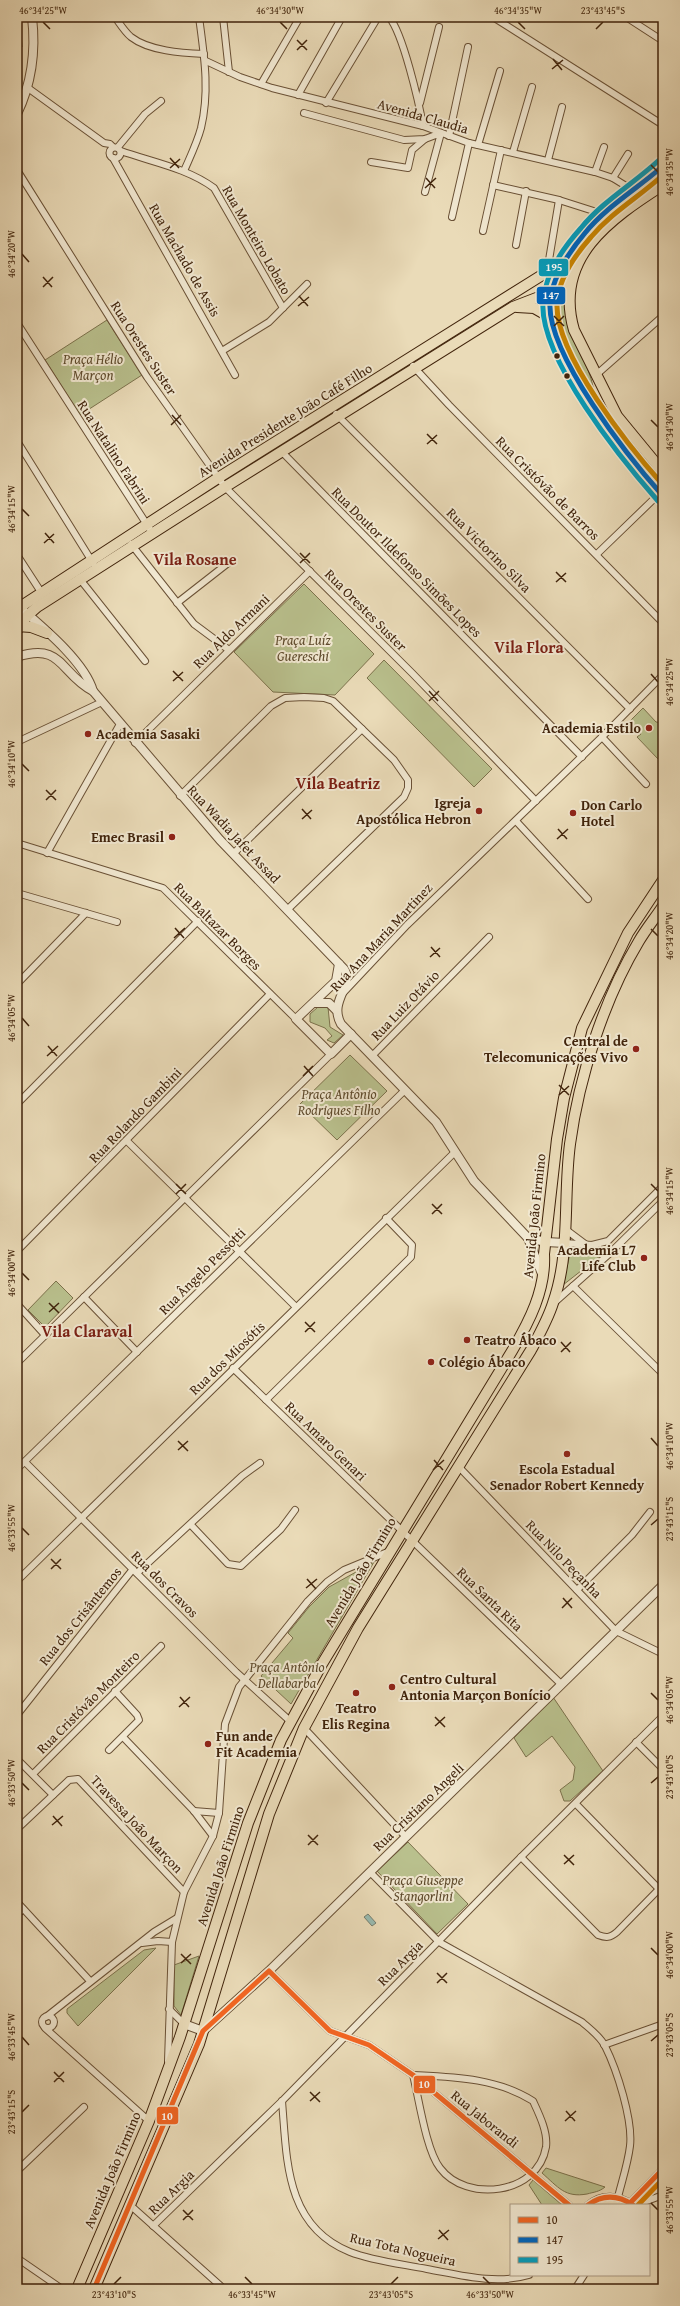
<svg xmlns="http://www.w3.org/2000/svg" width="680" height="2306" font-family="'Gentium Book Plus',serif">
  <rect width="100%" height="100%" fill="#eadbb8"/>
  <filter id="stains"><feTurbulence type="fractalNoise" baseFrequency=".005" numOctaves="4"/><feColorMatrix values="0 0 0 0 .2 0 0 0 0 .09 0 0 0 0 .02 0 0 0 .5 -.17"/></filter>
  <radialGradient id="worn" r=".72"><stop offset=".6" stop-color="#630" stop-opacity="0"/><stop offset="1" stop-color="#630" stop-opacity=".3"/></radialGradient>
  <g fill="#b9c08d" stroke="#7c724c">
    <polygon points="17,17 20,17 22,47 17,44"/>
    <path d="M 564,301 C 568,337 587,357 594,390 L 591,391 L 555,326 L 554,304 Z"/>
    <polygon points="107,320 142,375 80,415 45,360"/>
    <polygon points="304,584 374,654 335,695 273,692 234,652"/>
    <polygon points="384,660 492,769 474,787 367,678"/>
    <polygon points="643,708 656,722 663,723 663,754 658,759 637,737 641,734 629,722"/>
    <polygon points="318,1007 328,1007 330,1027 343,1035 334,1043 327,1040 332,1036 325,1028 310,1022 310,1014"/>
    <polygon points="350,1055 387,1091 337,1140 300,1104"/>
    <polygon points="571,1249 609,1249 563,1285"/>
    <polygon points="56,1281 73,1298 45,1327 28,1310"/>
    <polygon points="374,1562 291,1704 261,1676 293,1638 288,1633 309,1607 329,1587"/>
    <polygon points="553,1697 603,1771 570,1801 564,1801 560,1790 573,1780 575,1767 552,1736 526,1757 514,1738"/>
    <polygon points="408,1842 468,1904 437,1934 377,1871"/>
    <polygon points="156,1948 78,2026 67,2013 67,2009 144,1950"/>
    <polygon points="199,1956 181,2015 174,2006 174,1965"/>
    <path d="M 546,2168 L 605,2187 C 599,2192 594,2192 587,2194 C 565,2198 558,2187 542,2173 Z"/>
    <polygon points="533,2180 562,2205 542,2205 529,2185"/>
  </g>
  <polygon fill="#98bbb1" stroke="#757e6f" points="368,1914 376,1923 372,1926 364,1917"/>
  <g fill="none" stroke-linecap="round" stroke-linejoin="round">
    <defs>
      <g id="minor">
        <path d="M 115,17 C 120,24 125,32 131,37 C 149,51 182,53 204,54"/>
        <polyline points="223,17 229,72"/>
        <path d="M 389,17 C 403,33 419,103 423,126"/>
        <polyline points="493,17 663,125"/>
        <polyline points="626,17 663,41"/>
        <polyline points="206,61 240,77 272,88 423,126 469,143 595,172 613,178 634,191"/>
        <polyline points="261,84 300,17"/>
        <polyline points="28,88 104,143 110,144 113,147"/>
        <polyline points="298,95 342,17"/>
        <polyline points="326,103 378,17"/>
        <polyline points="420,103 439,27"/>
        <polyline points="304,113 404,140 425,139 441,133 425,192"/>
        <polyline points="449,136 468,47"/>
        <polyline points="478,145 500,71"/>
        <polyline points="118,147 145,114 161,101"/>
        <circle cx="115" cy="153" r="5.5"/>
        <path d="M 121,151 C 152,162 187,168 214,188 L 283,308"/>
        <polyline points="513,152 532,87"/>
        <polyline points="113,158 235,375"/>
        <polyline points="548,160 562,107"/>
        <polyline points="371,162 408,168 412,150 425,139"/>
        <polyline points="17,170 147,377 225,487 412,673 536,801"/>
        <path d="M 184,171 C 190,157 197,143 201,128 C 210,90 204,55 199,17"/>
        <polyline points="595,172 604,147"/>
        <polyline points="613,178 628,154"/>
        <polyline points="493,185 559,200 603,214"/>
        <polyline points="452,217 469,143"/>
        <polyline points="483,231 501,150"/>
        <polyline points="516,245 526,191"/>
        <polyline points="547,272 559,200"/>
        <polyline points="17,323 153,534"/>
        <polyline points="222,351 269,322 307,284"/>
        <polyline points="413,366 449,405 663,623"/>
        <polyline points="596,375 663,316"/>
        <polyline points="336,414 630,709"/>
        <polyline points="17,441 93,563"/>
        <polyline points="282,452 582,757"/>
        <polyline points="131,544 194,624 229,650"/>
        <polyline points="597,554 660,493"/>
        <polyline points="17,555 41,592"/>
        <polyline points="79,578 145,661"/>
        <polyline points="177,603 232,560"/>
        <polyline points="602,737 646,784"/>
        <polyline points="17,742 102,702"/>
        <polyline points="135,743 310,571"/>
        <polyline points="180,796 271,706 285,698 304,697 324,698 333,701 394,760 408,780 408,788 404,797 287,910"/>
        <polyline points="516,821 588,899"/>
        <polyline points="17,843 163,888 296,1019"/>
        <polyline points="47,853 120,724"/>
        <polyline points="233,854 362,729"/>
        <polyline points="17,893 117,922"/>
        <polyline points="17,984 86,913"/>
        <polyline points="344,992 407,925 602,737 663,675"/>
        <polyline points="372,1056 489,937"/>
        <polyline points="17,1104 198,921"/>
        <polyline points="127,1141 296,1307"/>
        <polyline points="565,1229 585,1244"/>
        <polyline points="565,1243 592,1245 608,1241 663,1186"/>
        <polyline points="17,1251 270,994"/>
        <polyline points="573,1286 663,1374"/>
        <polyline points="84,1297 137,1352"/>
        <polyline points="555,1302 609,1254 663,1201"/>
        <polyline points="17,1304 45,1335"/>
        <polyline points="17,1363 331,1054"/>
        <polyline points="233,1368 561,1684"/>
        <polyline points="266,1400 411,1257 412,1245 386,1218"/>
        <polyline points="25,1462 236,1672 290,1721"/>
        <polyline points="458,1466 616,1631 663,1654"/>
        <polyline points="17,1469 405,1090"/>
        <polyline points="191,1525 228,1564 241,1566 281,1529 295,1510"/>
        <polyline points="137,1573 242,1476 260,1463"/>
        <polyline points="17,1581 455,1152"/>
        <polyline points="577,1590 632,1535 650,1512"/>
        <polyline points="17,1715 133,1569"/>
        <polyline points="304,1728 406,1837"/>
        <polyline points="123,1737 194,1811 213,1836"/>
        <polyline points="636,1742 663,1769"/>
        <polyline points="109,1750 139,1720 137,1715 115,1691"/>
        <polyline points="17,1759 53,1795"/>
        <polyline points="33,1774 161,1646"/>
        <polyline points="576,1804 659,1889"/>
        <polyline points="194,1811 219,1813"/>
        <polyline points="17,1829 69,1780 78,1779 184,1892"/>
        <path d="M 521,1857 L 598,1935 C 606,1938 610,1938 617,1932 L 663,1885"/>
        <path d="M 370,1872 L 439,1942 L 582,2022 C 590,2029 600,2036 605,2046 C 617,2070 633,2120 630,2146 C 628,2163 622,2181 618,2197"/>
        <polyline points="17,1902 90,1981"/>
        <polyline points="17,1915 23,1909"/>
        <polyline points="142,1943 158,1941 172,1942"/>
        <polyline points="269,1971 330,2031 369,2045 413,2075 569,2205"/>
        <polyline points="169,2009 184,2024"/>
        <circle cx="48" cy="2022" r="6"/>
        <polyline points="46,2017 154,1932 177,1918"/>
        <polyline points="45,2028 149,2121"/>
        <polyline points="604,2045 663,2024"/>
        <polyline points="168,2061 172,1942 184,1892 213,1836 219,1813 225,1724 239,1687 308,1601 327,1582 344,1570 390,1551"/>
        <path d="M 413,2075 C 454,2077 497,2078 533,2101 C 539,2114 548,2132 546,2147 C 538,2195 466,2203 440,2168 C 426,2150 419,2099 413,2075 Z"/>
        <path d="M 282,2101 C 287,2160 285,2226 350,2252 C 373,2261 402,2264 427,2269 C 460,2275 496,2285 529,2275"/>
        <polyline points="17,2171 84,2107"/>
        <polyline points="630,2203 663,2169"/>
        <polyline points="130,2205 224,2289"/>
        <path d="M 588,2205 C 602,2193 619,2195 633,2205"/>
        <polyline points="636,2205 663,2195"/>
        <polyline points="153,2226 282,2101 521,1857 663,1716"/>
        <polyline points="17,2258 62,2289"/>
        <polyline points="575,2289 584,2275"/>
      </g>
      <g id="tertiary">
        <path d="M 17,114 C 32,83 36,51 32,17"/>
        <path d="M 24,611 C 46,630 85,663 93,691"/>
        <path d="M 17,657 C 63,642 59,673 93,691 L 220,840 L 344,969 C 355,985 328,1001 341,1024 L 436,1122 L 474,1181 L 528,1238 L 542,1274"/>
        <polyline points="339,964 336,981 296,1019 331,1054 351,1034"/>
        <polyline points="314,1003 329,1003 336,1010"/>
        <polyline points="528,1238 546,1242 565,1243"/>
        <polyline points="184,2024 203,2031 269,1971 663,1585"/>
      </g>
      <g id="primary">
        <path d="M 663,166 C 641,187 613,202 593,224 C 573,246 554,273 550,303 C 545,348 631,462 663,496"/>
        <path d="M 663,185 C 610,219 553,258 574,330 L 617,416 L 663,472"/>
        <polyline points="517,307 534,308 550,317"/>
        <polyline points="17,609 218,478 547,272 569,255"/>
        <polyline points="17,626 31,627 47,633"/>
        <polyline points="17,630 28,615 37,607 225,487 513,307 552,292 572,277"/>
        <path d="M 77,2289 L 149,2121 L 180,2037 L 248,1823 L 281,1740 L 322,1664 L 512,1351 C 529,1322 546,1290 544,1254 L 557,1139 L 564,1098 L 582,1028 L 628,933 L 663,880"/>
        <path d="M 94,2289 L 199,2044 L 269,1814 L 304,1728 L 358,1628 L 531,1350 C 539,1335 548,1319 553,1303 C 571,1252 563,1197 570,1144 C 579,1077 604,999 639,941 C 646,929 655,918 663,906"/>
      </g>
    </defs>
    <use href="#minor" stroke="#6a5136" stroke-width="8"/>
    <use href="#tertiary" stroke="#6a5136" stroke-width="10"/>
    <use href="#primary" stroke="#40230b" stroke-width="12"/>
    <use href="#minor" stroke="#f1e8d1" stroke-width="6"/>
    <use href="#tertiary" stroke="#f1e8d1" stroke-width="8"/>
    <use href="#primary" stroke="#eadbb8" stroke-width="10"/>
    <defs>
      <g id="bus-1">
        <polyline points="630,2203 663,2169"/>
        <path d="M 588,2205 C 603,2194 618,2195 633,2205"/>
        <polyline points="94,2289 203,2031 269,1971 330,2031 369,2045 413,2075 569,2205"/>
      </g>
      <path id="bus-2" d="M 663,166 C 637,189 607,206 585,233 C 569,252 552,277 550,303 C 547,354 629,458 663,496"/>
      <path id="bus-3" d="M 658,501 C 622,460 539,358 543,302 C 545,275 563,248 581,228 C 603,201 633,184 658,161"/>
      <path id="bus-4" d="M 663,175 C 639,197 612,212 591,237 C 576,254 558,279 557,304 C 555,354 630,448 663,485"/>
      <polyline id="bus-5" points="638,2205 663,2179"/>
    </defs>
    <use href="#bus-1" stroke="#f1e8d1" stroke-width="8"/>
    <use href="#bus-2" stroke="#f1e8d1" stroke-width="8"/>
    <use href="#bus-3" stroke="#f1e8d1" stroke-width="8"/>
    <use href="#bus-4" stroke="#f1e8d1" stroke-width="8"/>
    <use href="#bus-5" stroke="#f1e8d1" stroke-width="8"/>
    <use href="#bus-1" stroke="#f26522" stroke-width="5"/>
    <use href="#bus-2" stroke="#0065bd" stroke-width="5"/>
    <use href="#bus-3" stroke="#069cba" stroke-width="5"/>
    <use href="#bus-4" stroke="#c98503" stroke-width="5"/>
    <use href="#bus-5" stroke="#d97d02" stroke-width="5"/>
  </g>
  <path fill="none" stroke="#40230b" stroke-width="1.5" d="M 43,22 L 50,29M 280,22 L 287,29M 518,22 L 525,29M 596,29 L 603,22M 297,40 L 307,50M 297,50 L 307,40M 553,59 L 562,70M 552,69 L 563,60M 170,158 L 179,168M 651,165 L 658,172M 170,168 L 180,159M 426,178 L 435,188M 425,188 L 436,178M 22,254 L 29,262M 43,277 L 52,287M 43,287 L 53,277M 299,296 L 308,306M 298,306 L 309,297M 554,316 L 564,326M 554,326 L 564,316M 172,415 L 181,425M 651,420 L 658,427M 171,425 L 181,415M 427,434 L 437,444M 427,444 L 437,435M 22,509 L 29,516M 45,533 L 54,543M 44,543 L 54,534M 300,553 L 310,563M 300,563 L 310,553M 556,572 L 566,582M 556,582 L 566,573M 173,671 L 183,681M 651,674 L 658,682M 173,681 L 183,672M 429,691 L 438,701M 429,701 L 439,691M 22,764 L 29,771M 46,790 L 56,800M 46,800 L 56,790M 302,809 L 311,819M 302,819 L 312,810M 558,829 L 567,839M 557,839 L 568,829M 175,928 L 184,938M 651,929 L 658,936M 174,938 L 185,928M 431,947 L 440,957M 430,957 L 440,948M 22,1018 L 29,1026M 48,1046 L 57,1056M 47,1056 L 58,1046M 304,1066 L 313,1076M 303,1076 L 313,1066M 559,1085 L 569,1095M 559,1095 L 569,1086M 176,1184 L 186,1194M 651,1184 L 658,1191M 176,1194 L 186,1184M 432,1204 L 442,1214M 432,1214 L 442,1204M 22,1273 L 29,1280M 49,1303 L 59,1313M 49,1312 L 59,1303M 305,1322 L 315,1332M 305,1332 L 315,1322M 561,1342 L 570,1352M 561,1352 L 571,1342M 651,1438 L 658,1446M 178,1441 L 188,1451M 178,1450 L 188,1441M 434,1460 L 443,1470M 433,1470 L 444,1460M 651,1525 L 658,1519M 22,1528 L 29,1535M 51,1559 L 61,1569M 51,1569 L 61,1559M 307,1579 L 316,1589M 306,1588 L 317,1579M 563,1598 L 572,1608M 562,1608 L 572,1598M 651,1693 L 658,1700M 180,1697 L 189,1707M 179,1707 L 190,1697M 435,1717 L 445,1727M 435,1726 L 445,1717M 22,1783 L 29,1790M 651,1783 L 658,1777M 53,1816 L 62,1826M 52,1825 L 63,1816M 308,1835 L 318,1845M 308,1845 L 318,1835M 564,1855 L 574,1865M 564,1864 L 574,1855M 651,1948 L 658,1955M 181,1954 L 191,1964M 181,1963 L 191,1954M 437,1973 L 447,1983M 437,1983 L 447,1973M 22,2037 L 29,2045M 651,2041 L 658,2035M 54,2072 L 64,2082M 54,2082 L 64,2072M 310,2092 L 320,2102M 310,2101 L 320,2092M 566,2111 L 575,2121M 22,2112 L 29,2105M 565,2121 L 576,2111M 651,2203 L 658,2210M 183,2210 L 193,2220M 183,2220 L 193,2210M 439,2230 L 448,2240M 438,2239 L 449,2230M 245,2277 L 252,2284M 483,2277 L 490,2284M 114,2284 L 121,2277M 391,2284 L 398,2277"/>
  <g fill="#40230b" stroke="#f1e8d1" stroke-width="1.5">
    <circle cx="557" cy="356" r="3.5"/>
    <circle cx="567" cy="376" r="3.5"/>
  </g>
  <g fill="#8f2418" stroke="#f1e8d1" stroke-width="1.5">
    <circle cx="649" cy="728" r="4"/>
    <circle cx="88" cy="734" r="4"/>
    <circle cx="479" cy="811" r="4"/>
    <circle cx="573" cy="813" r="4"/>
    <circle cx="172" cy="837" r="4"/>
    <circle cx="636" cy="1049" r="4"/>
    <circle cx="644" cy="1258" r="4"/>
    <circle cx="467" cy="1340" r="4"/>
    <circle cx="431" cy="1362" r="4"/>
    <circle cx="567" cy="1454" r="4"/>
    <circle cx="392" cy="1687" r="4"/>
    <circle cx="356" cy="1693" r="4"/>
    <circle cx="208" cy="1744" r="4"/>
  </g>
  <g text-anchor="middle" stroke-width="4" stroke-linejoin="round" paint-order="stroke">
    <g font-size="14" fill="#40230b" stroke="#f1e8d1">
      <text transform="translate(423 116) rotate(16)" y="5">Avenida Claudia</text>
      <text transform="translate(257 240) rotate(60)" y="5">Rua Monteiro Lobato</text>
      <text transform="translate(185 260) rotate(60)" y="5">Rua Machado de Assis</text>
      <text transform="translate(144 348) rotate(57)" y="5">Rua Orestes Suster</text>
      <text transform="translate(285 420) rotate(-32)" y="5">Avenida Presidente João Café Filho</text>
      <text transform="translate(114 452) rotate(57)" y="5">Rua Natalino Fabrini</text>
      <text transform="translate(548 488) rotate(45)" y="5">Rua Cristóvão de Barros</text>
      <text transform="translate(489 550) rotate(45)" y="5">Rua Victorino Silva</text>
      <text transform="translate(407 562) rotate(45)" y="5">Rua Doutor Ildefonso Simões Lopes</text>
      <text transform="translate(366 610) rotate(45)" y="5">Rua Orestes Suster</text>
      <text transform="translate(231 631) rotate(-44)" y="5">Rua Aldo Armani</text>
      <text transform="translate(234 834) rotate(47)" y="5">Rua Wadia Jafet Assad</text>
      <text transform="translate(218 926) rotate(45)" y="5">Rua Baltazar Borges</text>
      <text transform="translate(381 937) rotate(-47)" y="5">Rua Ana Maria Martinez</text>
      <text transform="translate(405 1005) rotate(-46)" y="5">Rua Luiz Otávio</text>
      <text transform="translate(135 1115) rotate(-46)" y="5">Rua Rolando Gambini</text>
      <text transform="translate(534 1216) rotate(-84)" y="5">Avenida João Firmino</text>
      <text transform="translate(202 1271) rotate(-45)" y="5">Rua Ângelo Pessotti</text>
      <text transform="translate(227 1358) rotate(-44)" y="5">Rua dos Miosótis</text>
      <text transform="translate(326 1441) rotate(44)" y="5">Rua Amaro Genari</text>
      <text transform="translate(564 1559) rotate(46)" y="5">Rua Nilo Peçanha</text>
      <text transform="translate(360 1572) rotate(-59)" y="5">Avenida João Firmino</text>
      <text transform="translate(165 1584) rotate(45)" y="5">Rua dos Cravos</text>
      <text transform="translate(490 1599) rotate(44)" y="5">Rua Santa Rita</text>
      <text transform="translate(80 1616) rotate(-51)" y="5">Rua dos Crisântemos</text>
      <text transform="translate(88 1702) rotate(-45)" y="5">Rua Cristóvão Monteiro</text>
      <text transform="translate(418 1807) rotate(-44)" y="5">Rua Cristiano Angeli</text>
      <text transform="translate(137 1824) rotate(47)" y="5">Travessa João Marçon</text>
      <text transform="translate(220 1866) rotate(-72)" y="5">Avenida João Firmino</text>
      <text transform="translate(400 1963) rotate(-45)" y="5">Rua Argia</text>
      <text transform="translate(485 2119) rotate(39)" y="5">Rua Jaborandi</text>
      <text transform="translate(112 2170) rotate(-67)" y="5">Avenida João Firmino</text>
      <text transform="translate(171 2192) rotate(-44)" y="5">Rua Argia</text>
      <text transform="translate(403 2249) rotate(13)" y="5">Rua Tota Nogueira</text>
    </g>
    <g font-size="14" font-style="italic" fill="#5e4a2c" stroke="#f1e8d1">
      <text x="93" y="364">Praça Hélio<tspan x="93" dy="16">Marçon</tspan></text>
      <text x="303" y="645">Praça Luíz<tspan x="303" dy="16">Guereschi</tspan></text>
      <text x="339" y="1099">Praça Antônio<tspan x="339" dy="16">Rodrigues Filho</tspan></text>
      <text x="287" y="1672">Praça Antônio<tspan x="287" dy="16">Dellabarba</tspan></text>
      <text x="423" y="1885">Praça Giuseppe<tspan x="423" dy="16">Stangorlini</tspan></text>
    </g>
    <g font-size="14" font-weight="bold" fill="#40230b" stroke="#f1e8d1" text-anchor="start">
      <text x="641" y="733" text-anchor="end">Academia Estilo</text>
      <text x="96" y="739">Academia Sasaki</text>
      <text x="471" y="808" text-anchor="end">Igreja<tspan x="471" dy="16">Apostólica Hebron</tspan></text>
      <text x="581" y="810">Don Carlo<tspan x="581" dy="16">Hotel</tspan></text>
      <text x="164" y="842" text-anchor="end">Emec Brasil</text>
      <text x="628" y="1046" text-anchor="end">Central de<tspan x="628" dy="16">Telecomunicações Vivo</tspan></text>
      <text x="636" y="1255" text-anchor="end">Academia L7<tspan x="636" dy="16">Life Club</tspan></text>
      <text x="475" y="1345">Teatro Ábaco</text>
      <text x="439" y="1367">Colégio Ábaco</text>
      <text x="567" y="1474" text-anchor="middle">Escola Estadual<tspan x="567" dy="16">Senador Robert Kennedy</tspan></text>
      <text x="400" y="1684">Centro Cultural<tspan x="400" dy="16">Antonia Marçon Bonício</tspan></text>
      <text x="356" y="1713" text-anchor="middle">Teatro<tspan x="356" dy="16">Elis Regina</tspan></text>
      <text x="216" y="1741">Fun ande<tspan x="216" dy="16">Fit Academia</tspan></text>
    </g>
    <g font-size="16" font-weight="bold" fill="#7a1f14" stroke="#f1e8d1">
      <text x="195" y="565">Vila Rosane</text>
      <text x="529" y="653">Vila Flora</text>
      <text x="338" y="789">Vila Beatriz</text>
      <text x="87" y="1337">Vila Claraval</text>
    </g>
  </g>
  <g stroke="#f1e8d1" stroke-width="1.5">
    <rect x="538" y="258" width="31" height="19" rx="4" fill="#069cba"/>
    <rect x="536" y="286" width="30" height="19" rx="4" fill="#0065bd"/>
    <rect x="413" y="2075" width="23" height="19" rx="4" fill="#f26522"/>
    <rect x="156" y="2106" width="23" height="19" rx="4" fill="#f26522"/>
  </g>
  <g font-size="11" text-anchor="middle" font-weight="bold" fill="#fff">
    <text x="554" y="271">195</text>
    <text x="551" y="299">147</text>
    <text x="424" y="2088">10</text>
    <text x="167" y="2120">10</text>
  </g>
  <rect width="680" height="2306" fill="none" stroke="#eadbb8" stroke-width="44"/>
  <rect x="510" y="2204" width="140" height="72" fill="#f1e8d1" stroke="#aa9982"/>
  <rect x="518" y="2217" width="20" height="6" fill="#f26522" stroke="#aa9982"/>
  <text x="546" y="2224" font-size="12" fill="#40230b">10</text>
  <rect x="518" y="2237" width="20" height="6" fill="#0065bd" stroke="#aa9982"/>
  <text x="546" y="2244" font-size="12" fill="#40230b">147</text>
  <rect x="518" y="2257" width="20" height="6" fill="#069cba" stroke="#aa9982"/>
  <text x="546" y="2264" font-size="12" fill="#40230b">195</text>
  <rect x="22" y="22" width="636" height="2262" fill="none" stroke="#40230b" stroke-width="1.5"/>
  <g font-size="10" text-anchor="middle" fill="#40230b">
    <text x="43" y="14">46°34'25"W</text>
    <text x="280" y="14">46°34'30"W</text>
    <text x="518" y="14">46°34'35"W</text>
    <text x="603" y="14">23°43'45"S</text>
    <text transform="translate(669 172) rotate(-90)" y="4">46°34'35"W</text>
    <text transform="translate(11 254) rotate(-90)" y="4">46°34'20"W</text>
    <text transform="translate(669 427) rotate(-90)" y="4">46°34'30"W</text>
    <text transform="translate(11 509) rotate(-90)" y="4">46°34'15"W</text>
    <text transform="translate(669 682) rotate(-90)" y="4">46°34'25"W</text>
    <text transform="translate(11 764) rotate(-90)" y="4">46°34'10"W</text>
    <text transform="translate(669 936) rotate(-90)" y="4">46°34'20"W</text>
    <text transform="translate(11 1018) rotate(-90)" y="4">46°34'05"W</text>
    <text transform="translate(669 1191) rotate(-90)" y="4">46°34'15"W</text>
    <text transform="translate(11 1273) rotate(-90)" y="4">46°34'00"W</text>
    <text transform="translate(669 1446) rotate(-90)" y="4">46°34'10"W</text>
    <text transform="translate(669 1519) rotate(-90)" y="4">23°43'15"S</text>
    <text transform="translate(11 1528) rotate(-90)" y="4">46°33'55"W</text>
    <text transform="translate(669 1700) rotate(-90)" y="4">46°34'05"W</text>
    <text transform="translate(669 1777) rotate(-90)" y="4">23°43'10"S</text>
    <text transform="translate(11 1783) rotate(-90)" y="4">46°33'50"W</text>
    <text transform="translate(669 1955) rotate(-90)" y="4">46°34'00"W</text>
    <text transform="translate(669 2035) rotate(-90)" y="4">23°43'05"S</text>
    <text transform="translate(11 2037) rotate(-90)" y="4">46°33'45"W</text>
    <text transform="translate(11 2112) rotate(-90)" y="4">23°43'15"S</text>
    <text transform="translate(669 2210) rotate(-90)" y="4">46°33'55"W</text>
    <text x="114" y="2298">23°43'10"S</text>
    <text x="252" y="2298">46°33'45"W</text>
    <text x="391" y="2298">23°43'05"S</text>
    <text x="490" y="2298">46°33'50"W</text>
  </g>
  <rect width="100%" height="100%" filter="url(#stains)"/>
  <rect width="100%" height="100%" fill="url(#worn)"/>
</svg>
